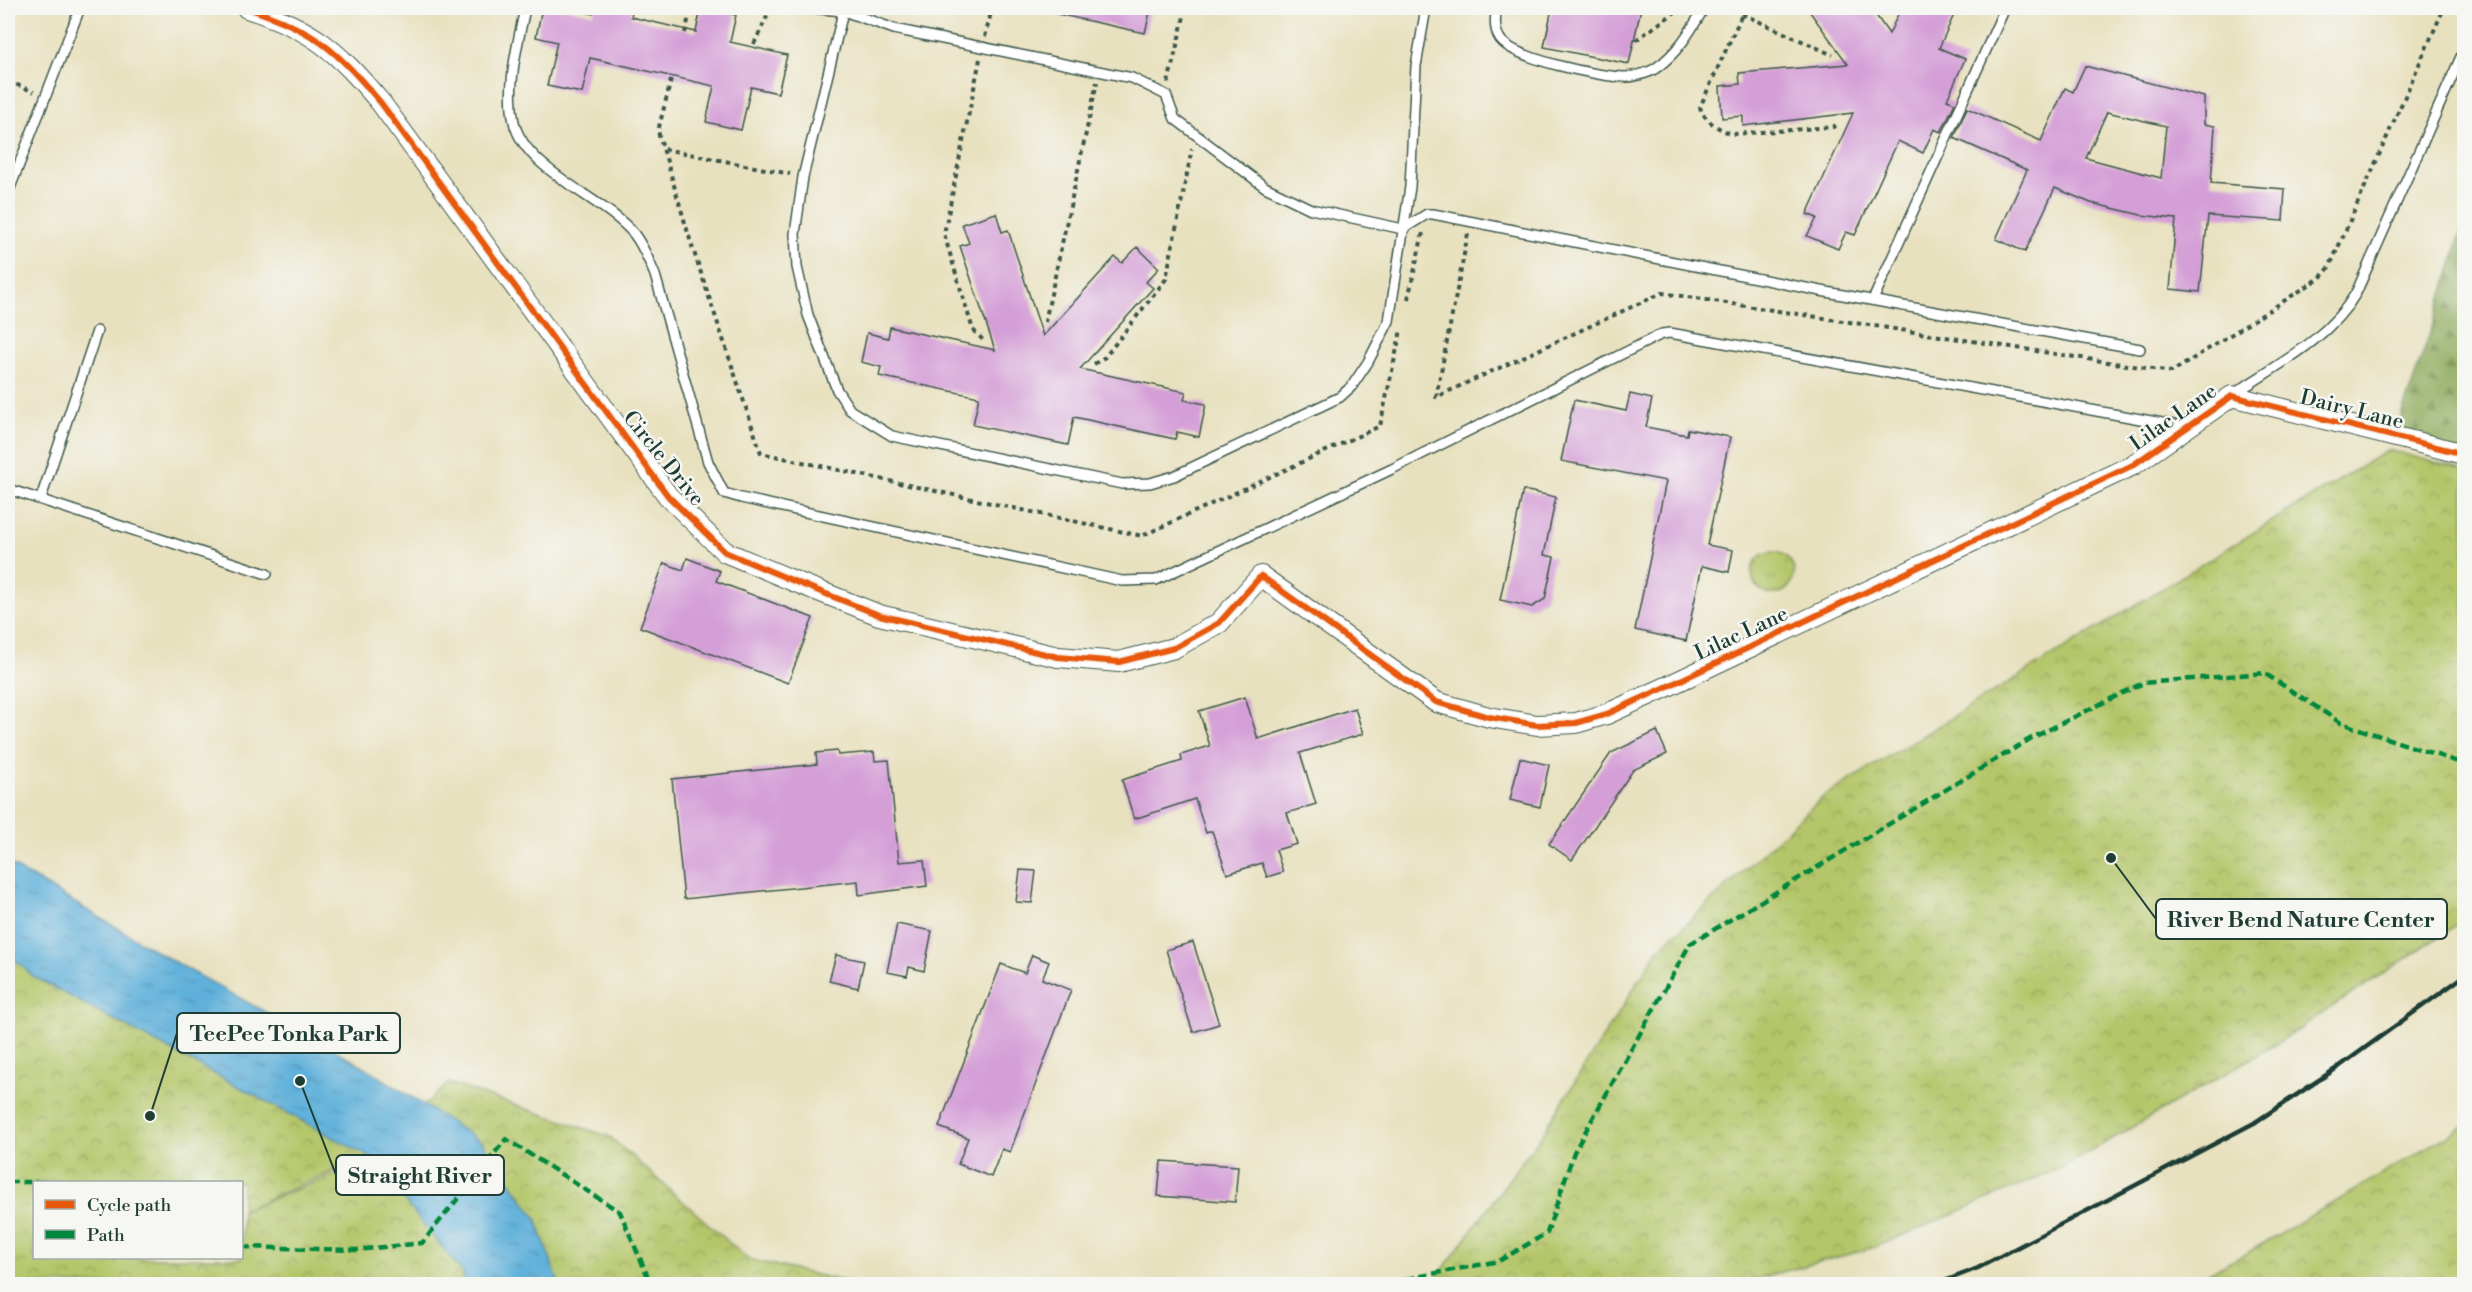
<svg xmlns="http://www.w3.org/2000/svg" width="2472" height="1292" font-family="'Libre Bodoni',serif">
  <defs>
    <pattern id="grass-tufts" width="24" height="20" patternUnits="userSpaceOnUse" patternTransform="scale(1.5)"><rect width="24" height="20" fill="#b4c669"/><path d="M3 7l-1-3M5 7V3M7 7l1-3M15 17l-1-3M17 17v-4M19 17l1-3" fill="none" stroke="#92a257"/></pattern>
    <pattern id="forest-firs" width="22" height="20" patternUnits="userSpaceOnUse" patternTransform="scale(1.5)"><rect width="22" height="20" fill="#8fab5d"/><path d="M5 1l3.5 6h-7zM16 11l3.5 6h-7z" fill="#748c4e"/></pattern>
    <pattern id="park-crowns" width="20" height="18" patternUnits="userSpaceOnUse" patternTransform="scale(1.5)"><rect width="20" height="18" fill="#b4c669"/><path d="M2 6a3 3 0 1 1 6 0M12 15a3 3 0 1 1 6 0" fill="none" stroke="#92a257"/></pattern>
    <pattern id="water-ripples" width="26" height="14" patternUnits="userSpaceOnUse" patternTransform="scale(1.5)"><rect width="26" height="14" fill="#5fb0da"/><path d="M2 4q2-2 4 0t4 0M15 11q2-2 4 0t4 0" fill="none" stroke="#4e90b2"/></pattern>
  </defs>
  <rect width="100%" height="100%" fill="#f6f6f2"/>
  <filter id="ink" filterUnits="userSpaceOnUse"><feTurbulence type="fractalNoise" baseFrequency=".0167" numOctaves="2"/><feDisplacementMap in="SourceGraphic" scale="12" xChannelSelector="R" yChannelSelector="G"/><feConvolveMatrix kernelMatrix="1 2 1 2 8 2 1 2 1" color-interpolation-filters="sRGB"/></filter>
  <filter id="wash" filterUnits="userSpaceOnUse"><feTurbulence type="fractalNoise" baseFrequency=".008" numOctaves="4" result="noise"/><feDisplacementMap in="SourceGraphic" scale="24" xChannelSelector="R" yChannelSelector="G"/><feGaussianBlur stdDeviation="1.35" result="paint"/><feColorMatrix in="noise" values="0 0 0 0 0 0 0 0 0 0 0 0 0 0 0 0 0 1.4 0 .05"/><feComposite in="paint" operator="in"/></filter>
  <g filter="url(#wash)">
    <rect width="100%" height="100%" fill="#e8e1bf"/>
    <circle fill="url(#grass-tufts)" stroke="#6a824e" stroke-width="1.5" cx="1773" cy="573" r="21"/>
    <polygon fill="url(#forest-firs)" stroke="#577448" stroke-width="1.5" points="2464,222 2464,453 2394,436 2441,302"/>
    <g fill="url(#park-crowns)" stroke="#6a824e" stroke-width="1.5" fill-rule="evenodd">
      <polygon points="2388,450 2464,470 2464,920 2273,1046 2065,1166 1876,1247 1736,1284 1432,1284 1541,1136 1658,950 1824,796"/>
      <path d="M 8,953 L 34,977 L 368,1156 L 449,1083 L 610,1137 L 748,1259 L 855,1284 L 8,1284 ZM 365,1158 L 358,1165 L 242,1211 L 242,1258 L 34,1258 L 34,1182 L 242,1182 L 242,1210 Z"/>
      <polygon points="2464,1126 2464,1284 2187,1284 2240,1257"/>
    </g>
    <polygon fill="url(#water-ripples)" stroke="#3f7687" stroke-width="1.5" points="8,863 171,960 356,1062 482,1142 536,1218 559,1284 465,1284 463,1273 368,1156 34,977 8,953"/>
    <g id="blocks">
      <g fill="#d49fd7" fill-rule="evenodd">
        <polygon points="542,8 565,8 593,14 595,8 633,8 631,17 696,32 701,8 736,15 730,42 787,55 778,93 751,87 741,130 706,122 714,86 590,58 582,93 547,86 557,42 536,37"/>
        <polygon points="1058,8 1151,8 1145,33 1057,14"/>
        <polygon points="1552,8 1641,8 1629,64 1544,47"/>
        <polygon points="1807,8 1871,8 1889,34 1901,8 1957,8 1939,48 1965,59 1947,100 1955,103 1941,132 1934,129 1923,153 1898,141 1855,235 1846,232 1838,249 1807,236 1817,218 1807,214 1853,113 1743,126 1743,116 1722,118 1720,86 1740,84 1739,73 1848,64"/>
        <path d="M 2085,66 L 2204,97 L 2204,124 L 2215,126 L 2211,183 L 2285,189 L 2283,221 L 2208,216 L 2200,292 L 2170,289 L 2176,219 L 2141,215 L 2091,203 L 2055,188 L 2025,252 L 1996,239 L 2027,170 L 1954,138 L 1967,108 L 2041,141 L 2065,88 L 2073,92 ZM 2107,112 L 2166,126 L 2161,178 L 2086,158 Z"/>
        <polygon points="996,213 1002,232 1008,230 1043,336 1115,257 1122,263 1137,247 1159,268 1146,282 1153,288 1080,369 1186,392 1184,400 1206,404 1199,437 1177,432 1175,439 1074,417 1068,445 973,425 979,397 879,376 881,367 861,362 867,333 888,338 890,327 995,350 960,246 969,243 962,224"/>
        <polygon points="1630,394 1652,399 1646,427 1687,435 1688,429 1730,437 1707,545 1733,550 1729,572 1702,566 1686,641 1635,630 1666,481 1561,461 1574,400 1626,411"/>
        <polygon points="1523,490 1556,497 1544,555 1554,557 1545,599 1532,607 1500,600"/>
        <polygon points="687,558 720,571 716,581 813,618 788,683 640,627 664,563 683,570"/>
        <polygon points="1245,697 1258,739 1355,708 1363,734 1300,753 1316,804 1287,813 1297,844 1276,850 1283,872 1267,877 1262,863 1227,874 1212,831 1206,833 1195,799 1134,819 1122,780 1182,761 1181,755 1210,746 1199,711"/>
        <polygon points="1657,731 1667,754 1633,770 1572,860 1549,844 1611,753"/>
        <polygon points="837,751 838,755 874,752 875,761 889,760 899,862 924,860 927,886 859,895 858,881 684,899 672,779 817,764 816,753"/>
        <polygon points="1520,758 1549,765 1540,807 1510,800"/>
        <polygon points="1020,870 1036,871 1032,903 1016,902"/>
        <polygon points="897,924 932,931 924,971 909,967 907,976 887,972"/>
        <polygon points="1193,942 1219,1024 1193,1032 1166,950"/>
        <polygon points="836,955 864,961 858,988 829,981"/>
        <polygon points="1032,955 1049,962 1042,979 1071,990 1010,1152 1002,1149 991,1177 958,1164 968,1138 939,1127 1001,964 1025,973"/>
        <polygon points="1161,1161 1238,1166 1235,1202 1158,1196"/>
      </g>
    </g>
  </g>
  <g filter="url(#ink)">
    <use href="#blocks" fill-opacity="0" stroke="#3d5649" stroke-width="1.5"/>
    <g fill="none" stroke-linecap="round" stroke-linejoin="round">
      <defs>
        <g id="service">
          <path d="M 525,8 C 518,44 506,85 514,122 C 525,171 603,197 634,234 C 644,247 649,261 655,275 L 708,462 L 724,493 L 741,498 L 1122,581 L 1156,580 L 1392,469 L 1662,334 L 1670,333 L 2184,427"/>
          <polyline points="810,8 844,11 894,29 1132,78 1166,95 1175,119 1265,187 1311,209 1403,229 1427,214 1433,214 1821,291 2140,349"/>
          <polyline points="844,8 803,177 795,234 797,267 808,315 837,390 850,410 892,436 1122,484 1150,483 1174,476 1340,397 1352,386 1368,362 1389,321 1410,187 1416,66 1426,8"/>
          <path d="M 1497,8 C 1495,17 1494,30 1500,39 C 1514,59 1600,77 1625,77 C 1633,77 1649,73 1656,68 C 1678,53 1691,30 1704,8"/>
          <polyline points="8,193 80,8"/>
          <polyline points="1873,300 2005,8"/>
          <path d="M 2234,394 C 2277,365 2329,339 2356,293 L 2464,50"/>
          <polyline points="8,489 267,574"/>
          <polyline points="41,498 97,331"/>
        </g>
        <path id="minor" d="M 247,8 C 315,30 336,50 381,103 L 668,496 L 725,552 L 796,582 L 879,615 L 1058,657 L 1119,662 L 1174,648 L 1219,623 L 1261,576 L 1436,702 L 1489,717 L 1537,725 L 1576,723 L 1607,714 L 1664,688 L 2133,465 L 2232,396 L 2464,454"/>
      </defs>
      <use href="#service" stroke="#3d5649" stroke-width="12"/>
      <use href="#minor" stroke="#3d5649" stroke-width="22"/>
      <g stroke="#3d5649" stroke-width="4" stroke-dasharray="4.5 4.5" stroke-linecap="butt">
        <polyline points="775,8 784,10"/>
        <path d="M 1745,8 L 1700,107 C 1704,121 1721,131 1734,134 L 1833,127 L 1839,123"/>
        <polyline points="1886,8 1887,17"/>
        <polyline points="1742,14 1833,55"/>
        <polyline points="685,33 691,8"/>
        <polyline points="985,37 992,8"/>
        <polyline points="1636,40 1681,8"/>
        <polyline points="754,44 771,8"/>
        <polyline points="980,59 944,234 973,330 983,340"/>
        <polyline points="671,80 658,131 691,243 761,453 1142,536 1380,426 1401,330"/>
        <polyline points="8,81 34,92"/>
        <polyline points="1168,83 1186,8"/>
        <polyline points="664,149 790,174"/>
        <polyline points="1468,234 1436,397 1662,293 2172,372 2320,278 2329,268 2444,8"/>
        <polyline points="1408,299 1423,233"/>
        <polyline points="1045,322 1097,82"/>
        <polyline points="1094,364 1105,357 1166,279 1192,149"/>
      </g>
      <use href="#service" stroke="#fff" stroke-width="9"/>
      <use href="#minor" stroke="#fff" stroke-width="20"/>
      <polyline stroke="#1f3d34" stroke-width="4.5" points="1937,1284 1978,1268 2254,1123 2340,1066 2464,976"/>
      <g stroke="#00873e" stroke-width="4.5" stroke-dasharray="9 4.5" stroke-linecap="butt">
        <polyline points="8,1182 46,1182"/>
        <polyline points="242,1247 356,1250 422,1243 506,1139 620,1212 651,1284"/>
        <polyline points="1380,1284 1499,1261 1547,1233 1574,1152 1690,944 2030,739 2143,683 2264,673 2341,723 2464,764"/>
      </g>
      <defs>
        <path id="cycleway" d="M 247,8 C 315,30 336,50 381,103 L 668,496 L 725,552 L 796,582 L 879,615 L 1058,657 L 1119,662 L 1174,648 L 1219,623 L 1261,576 L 1436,702 L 1489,717 L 1537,725 L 1576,723 L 1607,714 L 1664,688 L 2133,465 L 2232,396 L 2464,454"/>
      </defs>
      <use href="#cycleway" stroke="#f6f6f2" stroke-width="10"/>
      <use href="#cycleway" stroke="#e8590c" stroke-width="6"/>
    </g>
  </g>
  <g text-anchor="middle" stroke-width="5" stroke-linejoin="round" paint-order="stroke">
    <g font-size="21" fill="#1f3d34" stroke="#f6f6f2">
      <text transform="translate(2352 409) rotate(14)" y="7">Dairy Lane</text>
      <text transform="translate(2173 417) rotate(-35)" y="7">Lilac Lane</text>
      <text transform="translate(664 458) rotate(51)" y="7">Circle Drive</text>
      <text transform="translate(1741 633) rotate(-25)" y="7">Lilac Lane</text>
    </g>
  </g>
  <path fill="none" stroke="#1f3d34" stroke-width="2" d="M2111 858L2156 919M150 1116L177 1033M300 1081L336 1175"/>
  <g fill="#1f3d34" stroke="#f6f6f2" stroke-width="2">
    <circle cx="2111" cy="858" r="6"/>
    <circle cx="150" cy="1116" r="6"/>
    <circle cx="300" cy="1081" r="6"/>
  </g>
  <g fill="#f6f6f2" stroke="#1f3d34" stroke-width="2">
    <rect x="2156" y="899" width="291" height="40" rx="6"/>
    <rect x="177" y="1013" width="223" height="40" rx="6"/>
    <rect x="336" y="1155" width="168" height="40" rx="6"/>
  </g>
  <g font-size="22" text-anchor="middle" font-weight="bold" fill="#1f3d34">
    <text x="2301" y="927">River Bend Nature Center</text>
    <text x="289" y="1041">TeePee Tonka Park</text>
    <text x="420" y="1183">Straight River</text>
  </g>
  <rect width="2472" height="1292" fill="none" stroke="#f6f6f2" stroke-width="30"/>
  <rect x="33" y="1181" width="210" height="78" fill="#f6f6f2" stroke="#a0aca6" stroke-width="1.5"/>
  <rect x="45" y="1200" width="30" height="9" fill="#e8590c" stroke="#a0aca6" stroke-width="1.5"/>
  <text x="87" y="1211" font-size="18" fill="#1f3d34">Cycle path</text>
  <rect x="45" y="1230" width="30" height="9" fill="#00873e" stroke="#a0aca6" stroke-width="1.5"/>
  <text x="87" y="1241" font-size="18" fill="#1f3d34">Path</text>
</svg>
